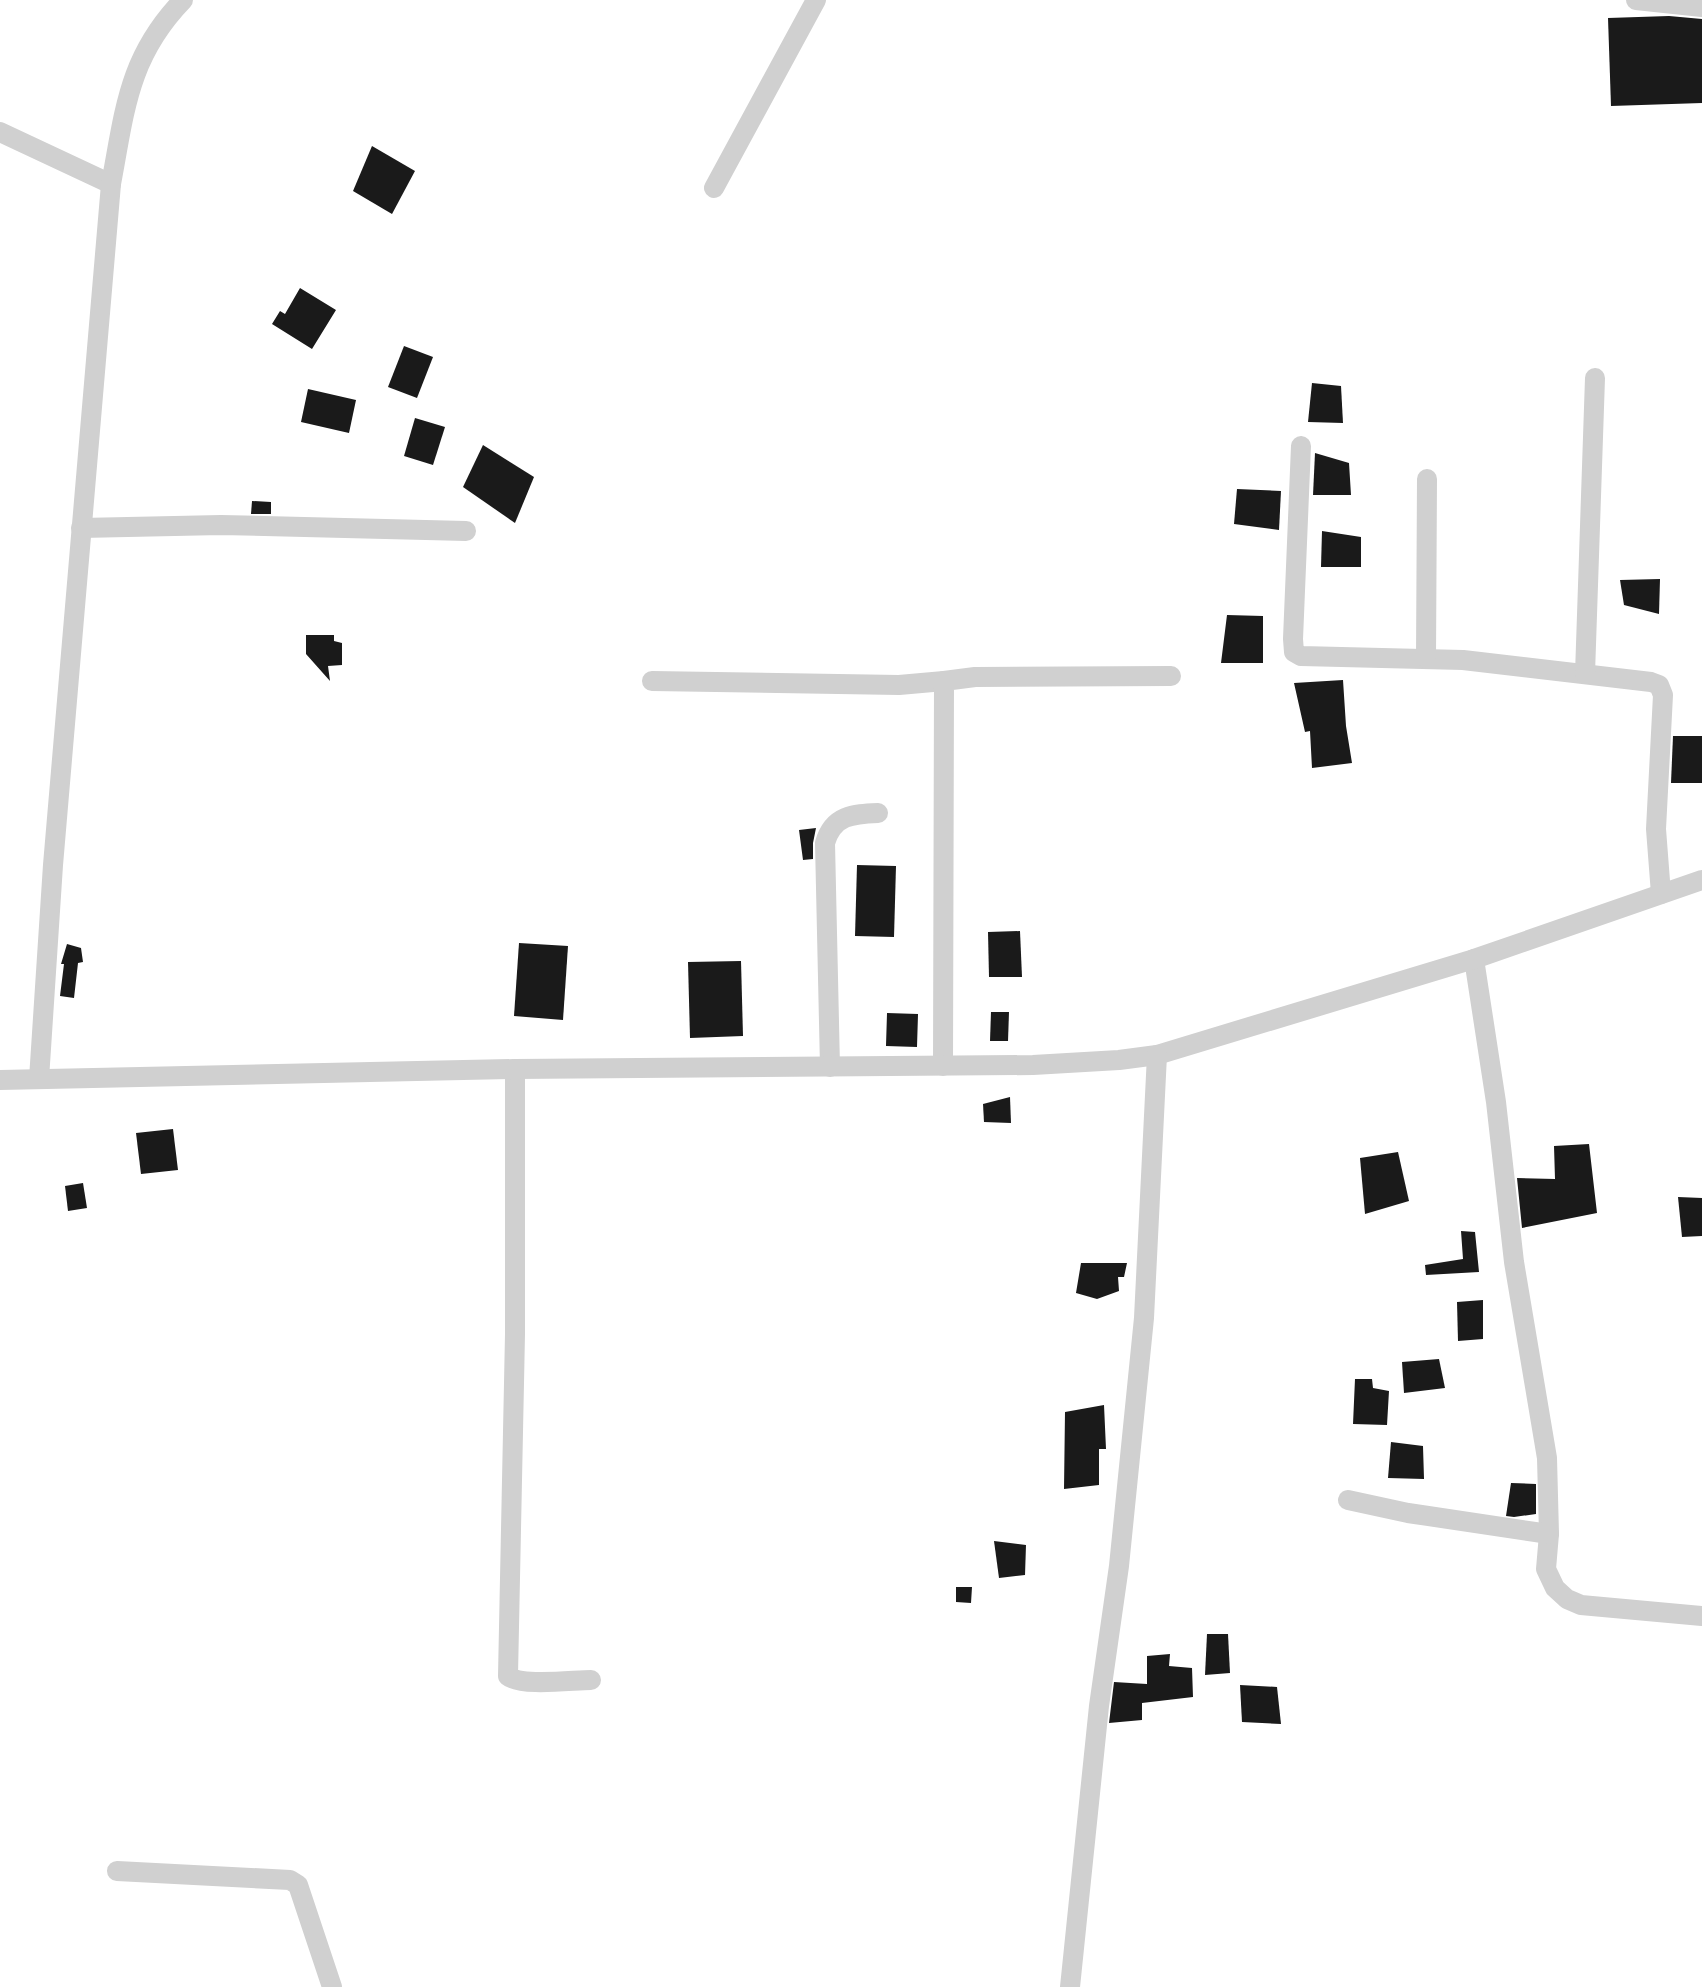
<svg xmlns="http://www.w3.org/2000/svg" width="1702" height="1987" font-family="'DM Sans',sans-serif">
  <rect width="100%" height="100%" fill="#fff"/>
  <g fill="#1a1a1a">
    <polygon points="1669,16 1702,19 1702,103 1611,106 1608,18"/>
    <polygon points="372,146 415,171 392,214 353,191"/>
    <polygon points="300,288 336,310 312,349 272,324 280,311 285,314"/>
    <polygon points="404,346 433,357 417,398 388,387"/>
    <polygon points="1312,383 1341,386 1343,423 1308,422"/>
    <polygon points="308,389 356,400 349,433 301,422"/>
    <polygon points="415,418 445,427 433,465 404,456"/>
    <polygon points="483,445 534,477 515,523 463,487"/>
    <polygon points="1315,453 1349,463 1351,495 1313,495"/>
    <polygon points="1237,489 1281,491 1279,530 1234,524"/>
    <polygon points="252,501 271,502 271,514 251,514"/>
    <polygon points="1322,531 1361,537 1361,567 1321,567"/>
    <polygon points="1660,579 1659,614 1624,605 1620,580"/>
    <polygon points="1227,615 1263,616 1263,663 1221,663"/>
    <polygon points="306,635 334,635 334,641 342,643 342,665 328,666 330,681 306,654"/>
    <polygon points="1343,680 1346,726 1352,763 1312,768 1310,731 1305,732 1294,683"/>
    <polygon points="1673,736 1702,736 1702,783 1671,783"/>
    <polygon points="816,828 813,843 813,859 803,860 799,830"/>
    <polygon points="857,865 896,866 894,937 855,936"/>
    <polygon points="1020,931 1022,977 989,977 988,932"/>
    <polygon points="519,943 568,946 563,1020 514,1016"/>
    <polygon points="67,944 81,948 83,962 78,963 74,998 60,996 64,964 61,964"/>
    <polygon points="741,961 743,1036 690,1038 688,962"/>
    <polygon points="991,1012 1009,1012 1008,1041 990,1041"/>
    <polygon points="887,1013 918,1014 917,1047 886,1046"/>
    <polygon points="1010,1097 1011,1123 984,1122 983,1104"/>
    <polygon points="173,1129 178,1170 141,1174 136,1133"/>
    <polygon points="1589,1144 1597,1213 1522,1228 1517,1178 1555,1179 1554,1146"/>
    <polygon points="1398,1152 1409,1201 1365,1214 1360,1158"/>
    <polygon points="83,1183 87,1208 68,1211 65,1186"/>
    <polygon points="1678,1197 1702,1198 1702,1236 1682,1237"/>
    <polygon points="1461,1231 1475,1232 1479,1272 1426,1275 1425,1265 1463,1259"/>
    <polygon points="1081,1263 1127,1263 1124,1277 1118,1277 1119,1291 1097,1299 1076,1293"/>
    <polygon points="1483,1300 1483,1339 1458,1341 1457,1302"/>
    <polygon points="1439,1359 1445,1388 1404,1393 1402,1362"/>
    <polygon points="1355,1379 1372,1379 1373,1388 1389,1391 1387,1425 1353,1424"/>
    <polygon points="1104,1405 1106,1449 1099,1449 1099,1485 1064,1489 1065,1412"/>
    <polygon points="1391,1442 1423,1446 1424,1479 1388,1478"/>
    <polygon points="1511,1483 1536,1484 1536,1514 1514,1517 1506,1516"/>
    <polygon points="994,1541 1026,1545 1025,1575 999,1578"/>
    <polygon points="956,1587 972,1587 971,1603 956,1602"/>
    <polygon points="1207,1634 1228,1634 1230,1673 1205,1675"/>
    <polygon points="1170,1654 1169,1666 1192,1668 1193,1697 1142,1703 1142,1720 1109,1723 1114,1682 1147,1684 1147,1656"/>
    <polygon points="1240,1685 1277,1687 1281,1724 1242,1722"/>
  </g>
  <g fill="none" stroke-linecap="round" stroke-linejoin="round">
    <g stroke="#d0d0d0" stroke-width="20">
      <polyline points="1636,0 1702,7"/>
      <polyline points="0,132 111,184"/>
      <polyline points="714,188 816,0"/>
      <polyline points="1301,446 1293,639 1294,652 1301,656 1463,660 1651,682 1659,685 1663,695 1656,829 1661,894"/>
      <polyline points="81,528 221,525 466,531"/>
      <polyline points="1426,658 1427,479"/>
      <polyline points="1585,674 1595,378"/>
      <polyline points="652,681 899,685 944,681"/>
      <polyline points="1474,959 1496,1102 1514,1262 1547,1458 1549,1534 1546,1569 1555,1588 1567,1599 1581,1605 1702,1616"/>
      <polyline points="943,1066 944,681 975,677 1171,676"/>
      <path d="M 830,1067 L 825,843 C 833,815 853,814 878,813"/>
      <path d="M 515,1069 L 515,1334 L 508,1676 C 521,1687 573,1680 591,1680"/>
      <path d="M 39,1079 L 53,865 L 111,184 C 125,110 128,57 183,0"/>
      <polyline points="0,1080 515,1069 1033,1065 1119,1060 1157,1055 1474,959 1702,880"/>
      <polyline points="1348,1500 1408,1513 1549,1534"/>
      <polyline points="117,1871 290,1880 298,1885 332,1987"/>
      <polyline points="1070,1987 1099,1706 1119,1566 1144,1318 1157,1055"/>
    </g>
  </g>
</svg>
